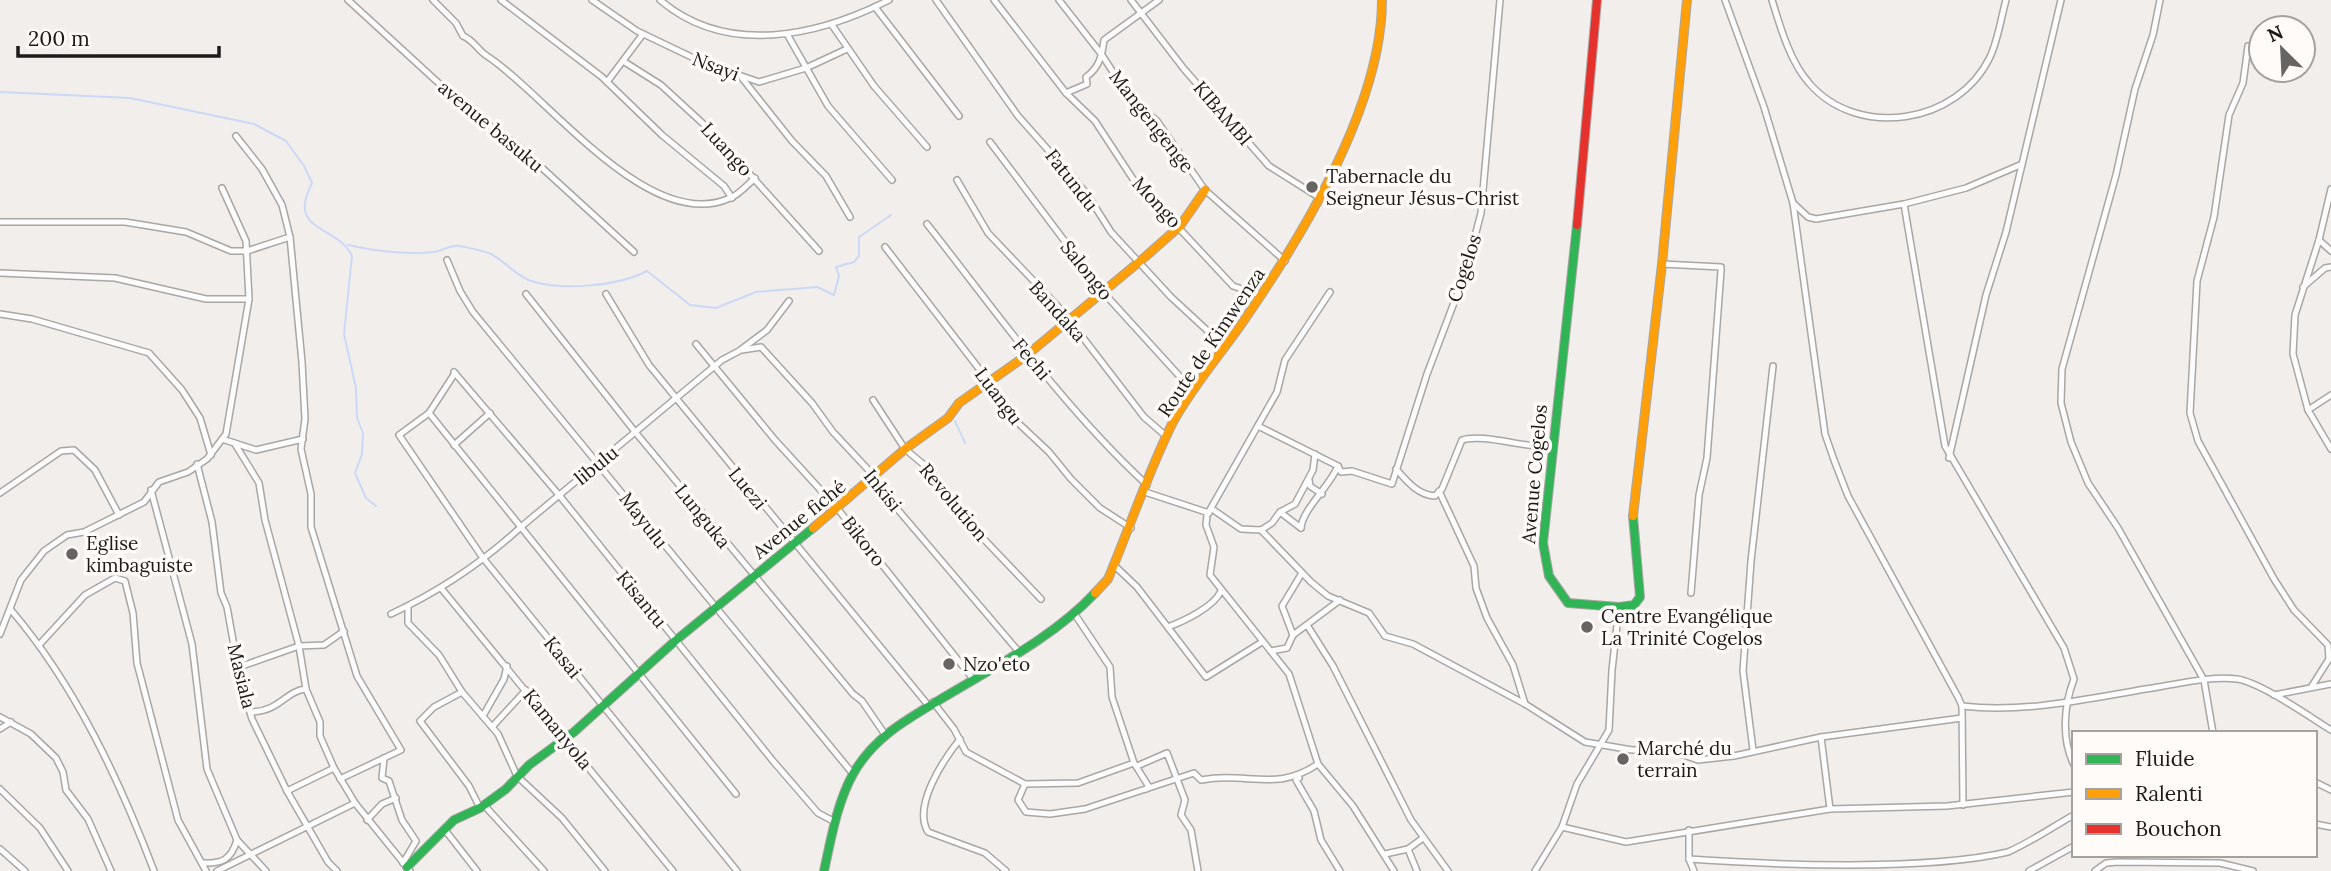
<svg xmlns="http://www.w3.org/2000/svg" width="2331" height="871" font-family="Lora,serif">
  <rect width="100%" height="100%" fill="#f1eeec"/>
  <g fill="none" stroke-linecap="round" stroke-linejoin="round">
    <g stroke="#ccd9f4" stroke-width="2">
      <path d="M 0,92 L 130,98 L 254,124 L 286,141 L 304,166 L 312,183 C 286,233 337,224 352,256 L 344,334 L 356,388 L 357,418 L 363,433 L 362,454 L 355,473 L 366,498 L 376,506"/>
      <path d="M 348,245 C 375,251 406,255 434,252 C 442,251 452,244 460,246 C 469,248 482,250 491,254 C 505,261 516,276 531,281 C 562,291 619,286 647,271 L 690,305 L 716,308 L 756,292 L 817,287 L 834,295 L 839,276 L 836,267 L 854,262 L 859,256 L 859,237 L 891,215"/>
      <polyline points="955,421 965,443"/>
    </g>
    <defs>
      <g id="street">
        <polyline points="348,0 468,110 517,145 634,252"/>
        <path d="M 433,0 L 456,23 L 463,36 C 475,41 477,50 487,56 C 547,95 649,235 730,198 C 740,194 747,185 755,178"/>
        <polyline points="501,0 602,77 662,135 724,186 732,198"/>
        <polyline points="592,0 637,31 704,63 759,82 806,68 847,49"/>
        <path d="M 660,0 C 727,57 818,36 889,0"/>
        <polyline points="936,0 1018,116 1087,194 1111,232 1171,297 1224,346"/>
        <polyline points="994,0 1066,93 1095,121 1133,179 1233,286 1260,295"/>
        <polyline points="1059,0 1102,55 1129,97 1157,121 1205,190 1285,261"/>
        <polyline points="1131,0 1184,69 1269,166 1320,198"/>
        <polyline points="1725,0 1764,107 1793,203 1825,434 1834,460 1848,496 1958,697 1962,706 1963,805"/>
        <path d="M 1772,0 C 1780,26 1790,62 1809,83 C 1858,140 1958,124 1990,57 C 1998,40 2001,18 2006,0"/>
        <polyline points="2160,0 2153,35 2135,89 2116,175 2062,369 2061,403 2071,442 2088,483 2118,528 2204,680 2213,733"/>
        <polyline points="875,7 959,116"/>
        <polyline points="832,25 874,86 927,147"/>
        <polyline points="787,34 828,106 892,180"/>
        <polyline points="2248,46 2243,83 2229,115 2214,217 2197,281 2190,413 2198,441 2274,579 2294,610 2328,645 2329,659 2312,686"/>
        <polyline points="623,61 661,85 710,130 819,251"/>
        <polyline points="742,78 792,141 826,176 850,217"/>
        <polyline points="607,82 643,34"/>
        <path d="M 1066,93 L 1087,84 L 1086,77 C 1099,68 1102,56 1104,40 L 1159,0"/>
        <polyline points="236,136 262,169 282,205 290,237 302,362 305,419 301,449 311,494 311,527 357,676 401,750 340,779"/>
        <polyline points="990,142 1103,292 1193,391"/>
        <polyline points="957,180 988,233 1064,313 1144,417 1166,436"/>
        <polyline points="2331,189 2319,240 2295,315 2293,354 2308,410 2331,449"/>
        <polyline points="1793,203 1808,217 1816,219 1904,204 1966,188 2020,165"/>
        <path d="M 1904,204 L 1945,446 L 2064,648 L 2074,679 C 2064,705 2061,739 2074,765"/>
        <polyline points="0,222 125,222 186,232 231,251 247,251 290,237"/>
        <path d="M 927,224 C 998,314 1063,407 1147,485"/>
        <polyline points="2319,240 2331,251"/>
        <polyline points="885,247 990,383 1015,420 1049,452 1071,479 1100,508 1131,528"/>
        <polyline points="447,260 460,291 473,312 853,774"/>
        <polyline points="1662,264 1721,267 1721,271 1707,458 1699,495 1691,593"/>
        <polyline points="0,273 115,278 206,299 249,299"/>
        <polyline points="2303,287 2325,268 2331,267"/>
        <polyline points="1330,292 1285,360 1277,392 1207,515 1206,525 1214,547 1210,575 1289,674 1318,764 1353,806 1394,871"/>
        <polyline points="526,294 636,433 853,694 862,701 884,733"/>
        <polyline points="606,294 649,365 928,705"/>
        <polyline points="0,314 32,319 149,353 182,390 200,418 211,455"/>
        <polyline points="696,344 775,440 837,508 973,679"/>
        <polyline points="742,350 761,347 812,403 833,432 875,477 899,511 1019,652"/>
        <polyline points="454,372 559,495 773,761 818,813 835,822"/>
        <polyline points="455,373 429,413 399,435 483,558 737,871"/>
        <polyline points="873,400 905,449 929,469 978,533 1041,599"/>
        <polyline points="2308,410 2331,395"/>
        <polyline points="429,413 736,794"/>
        <polyline points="1258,426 1338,466 1341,472 1352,471 1392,484 1427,374 1466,271 1481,213 1500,0"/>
        <polyline points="222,439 256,450 303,439"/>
        <polyline points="235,444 259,483 265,520 299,646 306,689 320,722 320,736 334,768 355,803 410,871"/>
        <polyline points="454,445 490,413"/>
        <polyline points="1949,458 1986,295 2006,232 2061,0"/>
        <polyline points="197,464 212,522 221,593 227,607 240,679 252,719 287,791 328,862 337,871"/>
        <path d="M 1396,469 C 1406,480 1417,495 1435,496 L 1442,489 L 1462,440 C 1482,433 1525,448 1551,447"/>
        <polyline points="1309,480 1310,486 1322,494"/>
        <polyline points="151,490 192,644 207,769 237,840 266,871"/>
        <polyline points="1439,491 1474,566 1476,588 1487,618 1513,665 1525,704"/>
        <polyline points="1145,492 1209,513"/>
        <polyline points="0,493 61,451 74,450 95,470 119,515"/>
        <polyline points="1212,509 1241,529 1261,530 1272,523 1280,512 1295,504 1313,470 1315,454"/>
        <polyline points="1280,512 1301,528"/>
        <path d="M 1301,528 C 1302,510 1330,486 1338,466"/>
        <polyline points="1261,530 1311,582 1328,596 1369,613 1385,636 1413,644 1525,704 1585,742 1632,750 1666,749 1698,760 1734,756 1821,737 1962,718"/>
        <polyline points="1116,567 1137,587 1206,677 1262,642"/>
        <polyline points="441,588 673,871"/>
        <polyline points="408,606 408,623 439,655 462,692 498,734 517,776 562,818 605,871"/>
        <path d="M 11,610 C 75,685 119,779 154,871"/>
        <polyline points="1074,613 1110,667 1112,697 1134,763 1149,787 1146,789"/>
        <path d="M 391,614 C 440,591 483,562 522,526 L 722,360 L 739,351 L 767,330 L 789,301"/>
        <polyline points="1307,625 1333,666 1411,820 1448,871"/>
        <path d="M 1168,627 C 1184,621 1214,607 1221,591"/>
        <polyline points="0,634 21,580 44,551 67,535 84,532 144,502 159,482 188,472 207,459 226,434 249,299 246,241 222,188"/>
        <polyline points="1293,635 1282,606 1302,573"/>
        <polyline points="39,645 85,595 115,578 125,581 133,613 137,663 178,820 206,871"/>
        <polyline points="1271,651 1287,648 1293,635 1340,600"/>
        <polyline points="239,667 299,646 324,645 344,631"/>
        <polyline points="462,692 434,707 420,721 469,786 480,808"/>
        <polyline points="2274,695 2331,684"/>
        <polyline points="933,702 954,729 966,752 1025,784 1078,783 1134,763"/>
        <path d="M 1962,706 C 2026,714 2095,697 2158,687 C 2183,683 2212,676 2237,679 C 2260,682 2310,717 2331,730"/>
        <path d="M 251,712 C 281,711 285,691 306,689"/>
        <polyline points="483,716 504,679 507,666"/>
        <polyline points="0,717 31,734 56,758 63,772 66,790 88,819 111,871"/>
        <polyline points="492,727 526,690"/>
        <polyline points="0,729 11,722"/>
        <polyline points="1821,737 1830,809"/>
        <path d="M 960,739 C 944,759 912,806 928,832 L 985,853 L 1006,871"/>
        <polyline points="1753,750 1743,671 1751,561 1773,366"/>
        <polyline points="384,758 382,778 389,781 402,820 416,841 403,863"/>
        <polyline points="1137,766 1167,753 1185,800 1181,815 1191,830 1198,871"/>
        <polyline points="1299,778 1296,780 1314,811 1321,840 1340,871"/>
        <polyline points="2315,782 2331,790"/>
        <path d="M 1025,784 L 1018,800 L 1026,812 L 1050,814 L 1085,809 L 1194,773 L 1201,780 C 1248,771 1275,793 1318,764"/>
        <polyline points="0,789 40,828 68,871"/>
        <polyline points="287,791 334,768"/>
        <polyline points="484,805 544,871"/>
        <polyline points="367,820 382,804 396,798"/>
        <polyline points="2315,824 2331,827"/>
        <polyline points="1562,827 1626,842 1830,809 1947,806 2074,792"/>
        <polyline points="445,830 477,871"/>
        <polyline points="1689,830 1689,859 1694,871"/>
        <polyline points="0,849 25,871"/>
        <polyline points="1408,849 1417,871"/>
        <polyline points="1385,854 1408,849 1423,838"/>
        <path d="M 1689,859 C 1777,865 1927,871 2008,852 C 2031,842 2052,827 2074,815"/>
        <path d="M 202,863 C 222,864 231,860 237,840"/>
        <polyline points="217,871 355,803"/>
        <polyline points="1535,871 1562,827 1577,784 1609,730 1612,670 1619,607"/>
        <polyline points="2029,871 2074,846"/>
        <polyline points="2095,871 2106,863 2118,862 2220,863 2253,871"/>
      </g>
      <g id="fast">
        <polyline points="1577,225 1543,543 1549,576 1568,603 1619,607 1634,605 1640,597 1633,516"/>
        <polyline points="407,867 454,820 480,808 506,789 529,765 574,732 675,641 813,528"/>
        <path d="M 824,871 C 831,839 837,803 853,774 C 875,735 910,718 946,696 C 996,666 1055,636 1095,593"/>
      </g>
      <g id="slow">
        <polyline points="1633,516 1662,264 1687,0"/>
        <polyline points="813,528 905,449 948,418 959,403 1027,355 1145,257 1180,226 1205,190"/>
        <path d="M 1095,593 L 1108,579 C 1130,527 1148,472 1173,422 C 1191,389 1218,357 1240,326 C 1300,240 1382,107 1382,0"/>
      </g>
      <polyline id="jam" points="1577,225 1597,0"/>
    </defs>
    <use href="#street" stroke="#a9a6a4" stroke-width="8"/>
    <use href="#fast" stroke="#a9a6a4" stroke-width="10"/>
    <use href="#slow" stroke="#a9a6a4" stroke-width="10"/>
    <use href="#jam" stroke="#a9a6a4" stroke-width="10"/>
    <use href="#street" stroke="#fdfcfc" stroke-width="5"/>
    <use href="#fast" stroke="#30b455" stroke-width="8"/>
    <use href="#slow" stroke="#ff9f0a" stroke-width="8"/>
    <use href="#jam" stroke="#e5322d" stroke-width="8"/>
  </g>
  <g fill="#676563" stroke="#fffbf8" stroke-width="2.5">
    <circle cx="1312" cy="187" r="7"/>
    <circle cx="72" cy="554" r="7"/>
    <circle cx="1587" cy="627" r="7"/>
    <circle cx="949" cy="664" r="7"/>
    <circle cx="1623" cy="759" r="7"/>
  </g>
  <g text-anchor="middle" stroke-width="7" stroke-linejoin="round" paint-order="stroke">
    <g font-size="19" fill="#1d1b19" stroke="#fffbf8">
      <text transform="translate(716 66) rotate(21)" y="7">Nsayi</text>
      <text transform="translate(1223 113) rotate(49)" y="7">KIBAMBI</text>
      <text transform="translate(1152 121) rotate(52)" y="7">Mangengenge</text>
      <text transform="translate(491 126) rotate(40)" y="7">avenue basuku</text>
      <text transform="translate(727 149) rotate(47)" y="7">Luango</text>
      <text transform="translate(1072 180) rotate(52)" y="7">Fatundu</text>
      <text transform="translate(1157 202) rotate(47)" y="7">Mongo</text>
      <text transform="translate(1464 268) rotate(-72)" y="7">Cogelos</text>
      <text transform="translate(1087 270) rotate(51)" y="7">Salongo</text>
      <text transform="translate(1058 311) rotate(48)" y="7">Bandaka</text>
      <text transform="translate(1211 342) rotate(-56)" y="7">Route de Kimwenza</text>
      <text transform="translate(1032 359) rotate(50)" y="7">Fechi</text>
      <text transform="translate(999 396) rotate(53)" y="7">Luangu</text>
      <text transform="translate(596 465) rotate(-39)" y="7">libulu</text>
      <text transform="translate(1534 474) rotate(-85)" y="7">Avenue Cogelos</text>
      <text transform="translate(748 488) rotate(51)" y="7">Luezi</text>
      <text transform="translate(883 490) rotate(51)" y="7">Inkisi</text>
      <text transform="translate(954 502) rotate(50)" y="7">Revolution</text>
      <text transform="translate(703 516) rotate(51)" y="7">Lunguka</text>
      <text transform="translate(799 519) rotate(-39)" y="7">Avenue fiché</text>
      <text transform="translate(644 520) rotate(52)" y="7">Mayulu</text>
      <text transform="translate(864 541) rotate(52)" y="7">Bikoro</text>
      <text transform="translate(642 599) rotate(51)" y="7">Kisantu</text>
      <text transform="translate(563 657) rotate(51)" y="7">Kasai</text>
      <text transform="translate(242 676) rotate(76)" y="7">Masiala</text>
      <text transform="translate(558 729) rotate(51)" y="7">Kamanyola</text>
    </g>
    <g font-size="19" fill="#1d1b19" stroke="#fffbf8" text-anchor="start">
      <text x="1326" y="183">Tabernacle du<tspan x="1326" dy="22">Seigneur Jésus-Christ</tspan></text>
      <text x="86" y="550">Eglise<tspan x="86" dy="22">kimbaguiste</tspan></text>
      <text x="1601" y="623">Centre Evangélique<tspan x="1601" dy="22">La Trinité Cogelos</tspan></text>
      <text x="963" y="671">Nzo'eto</text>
      <text x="1637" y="755">Marché du<tspan x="1637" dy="22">terrain</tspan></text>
    </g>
  </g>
  <rect x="2072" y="731" width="245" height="126" fill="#fffbf8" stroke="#a5a19f" stroke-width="2"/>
  <rect x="2086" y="754" width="35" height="10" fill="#30b455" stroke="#a5a19f" stroke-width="2"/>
  <text x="2135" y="766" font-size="21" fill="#1d1b19">Fluide</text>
  <rect x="2086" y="789" width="35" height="10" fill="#ff9f0a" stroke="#a5a19f" stroke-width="2"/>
  <text x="2135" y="801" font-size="21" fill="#1d1b19">Ralenti</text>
  <rect x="2086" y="824" width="35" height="10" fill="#e5322d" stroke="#a5a19f" stroke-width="2"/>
  <text x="2135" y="836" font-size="21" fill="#1d1b19">Bouchon</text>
  <g transform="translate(2282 49) rotate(336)"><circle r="33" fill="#fffbf8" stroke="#a5a19f" stroke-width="2"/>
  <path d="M0-5L12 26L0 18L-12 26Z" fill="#676563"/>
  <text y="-10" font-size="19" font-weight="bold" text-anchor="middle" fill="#1d1b19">N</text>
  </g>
  <path d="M18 46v10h201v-10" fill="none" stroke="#1d1b19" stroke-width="3.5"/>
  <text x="28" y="46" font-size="21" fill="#1d1b19" stroke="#fffbf8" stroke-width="5" paint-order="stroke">200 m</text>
</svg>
